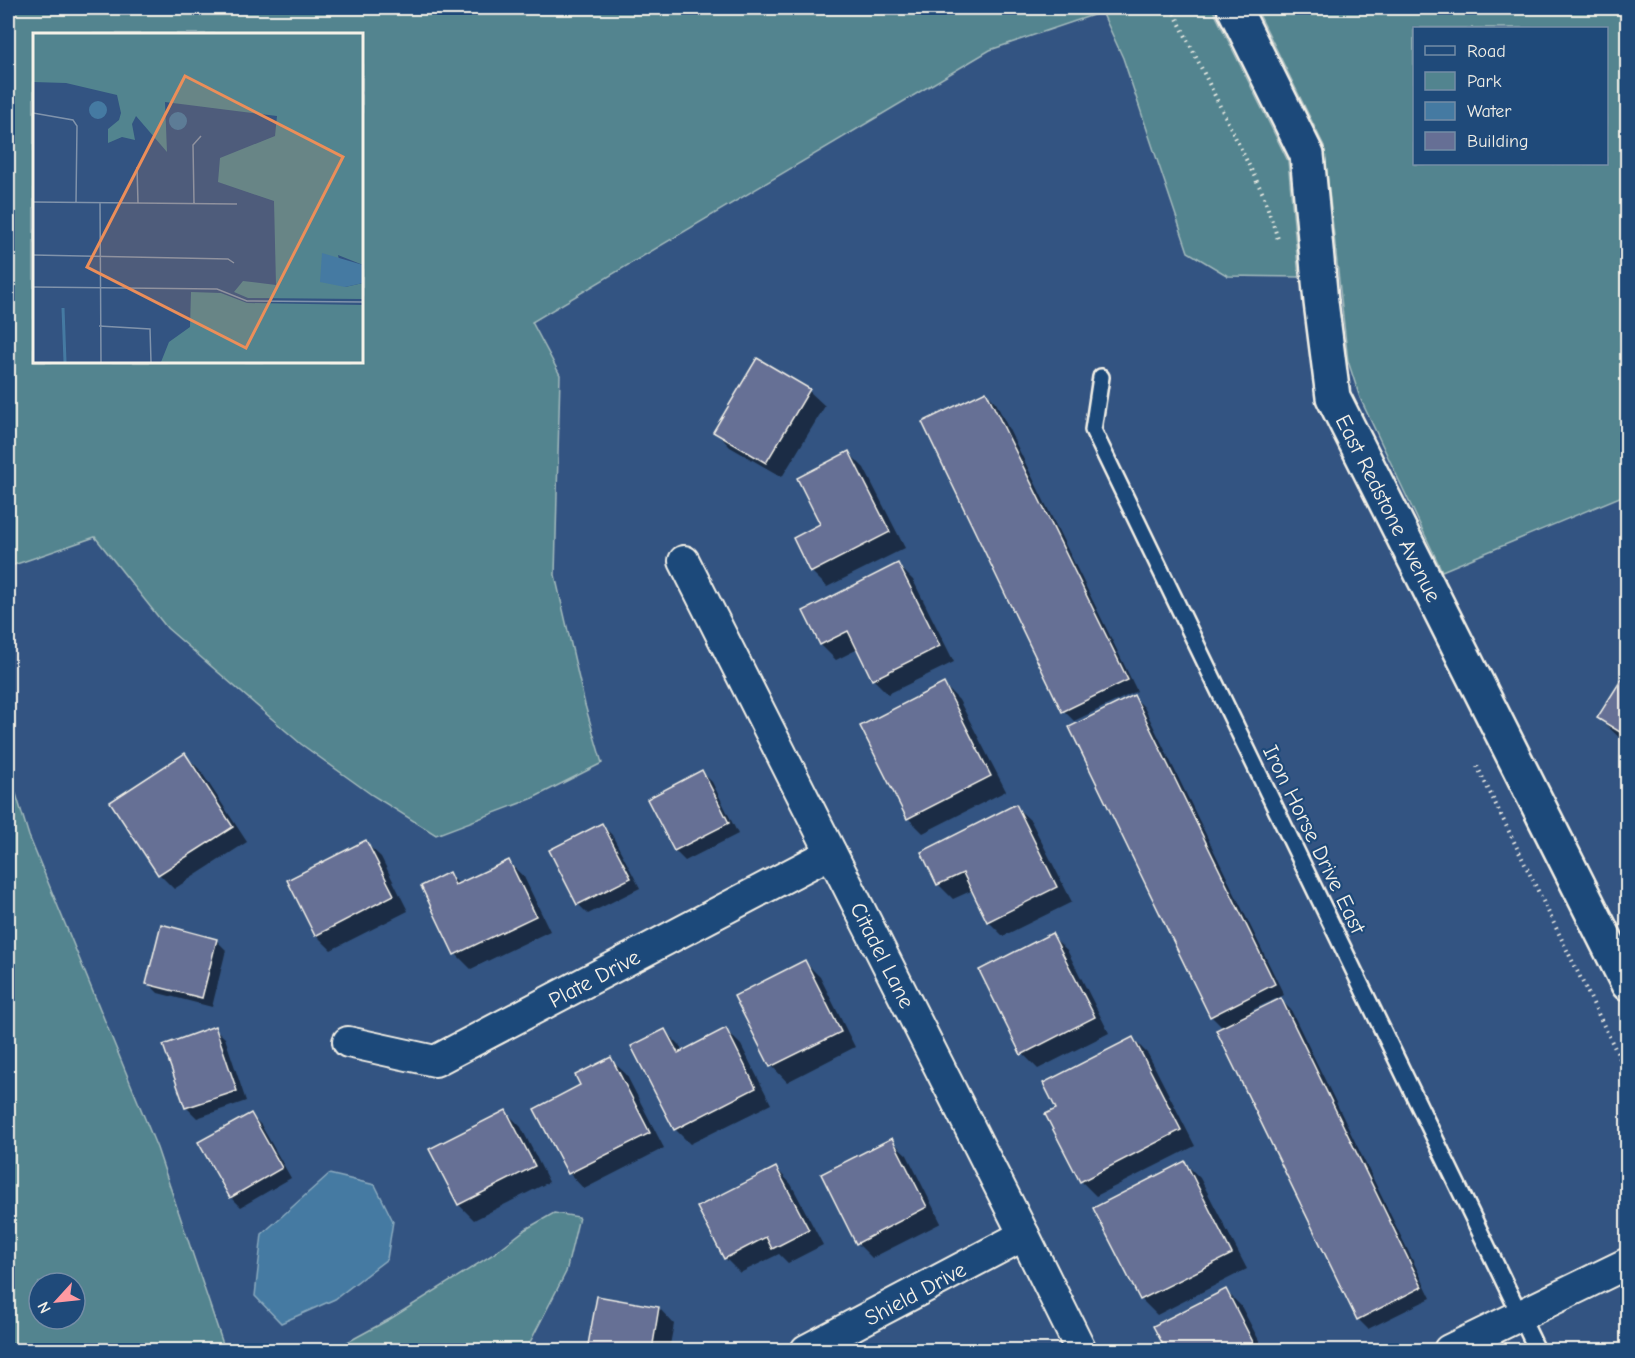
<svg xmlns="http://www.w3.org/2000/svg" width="1635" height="1358" font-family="'Comic Neue',sans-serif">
  <rect width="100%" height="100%" fill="#335482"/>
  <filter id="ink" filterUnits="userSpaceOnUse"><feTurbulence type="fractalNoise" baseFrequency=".0167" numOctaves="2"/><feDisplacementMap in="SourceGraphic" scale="12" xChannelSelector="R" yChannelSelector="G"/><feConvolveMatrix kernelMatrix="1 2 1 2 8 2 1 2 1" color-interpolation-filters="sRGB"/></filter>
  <g filter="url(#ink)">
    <g fill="#52848f" stroke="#a3babc" stroke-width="1.5" fill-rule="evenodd">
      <path d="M 8,8 L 1212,8 L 1288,161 L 1299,277 L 1228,276 L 1188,252 L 1123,58 L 1102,12 L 990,50 L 532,322 L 560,375 L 555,575 L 585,705 L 602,763 L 531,799 L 436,835 L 372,795 L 301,744 L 167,628 L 95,537 L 8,567 ZM 34,34 L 362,34 L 362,362 L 34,362 Z"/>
      <path d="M 1256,8 L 1627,8 L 1627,494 L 1442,571 L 1360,398 L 1348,361 L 1324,146 ZM 1606,28 L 1606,164 L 1414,164 L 1414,28 Z"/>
      <path d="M 8,768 L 29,836 L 157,1148 L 225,1350 L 8,1350 ZM 39,1283 L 75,1283 L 75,1319 L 39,1319 Z"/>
      <polygon points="554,1213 579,1217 566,1272 526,1350 333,1350 390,1319 492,1255 526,1229"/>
    </g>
    <polygon fill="#457aa2" stroke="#8baabe" stroke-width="1.5" points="329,1174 375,1185 393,1221 387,1259 335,1299 281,1323 255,1296 262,1234"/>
    <g fill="#0007">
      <polygon points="757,360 809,391 825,406 782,477 730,447 715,431"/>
      <polygon points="986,392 996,403 1137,691 1074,721 1064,711"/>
      <polygon points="849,453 864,468 905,548 827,587 812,572 822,525"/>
      <polygon points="898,565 913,580 954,662 888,694 873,679 858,649 836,660 821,645 805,611"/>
      <polygon points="1628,672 1628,746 1599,718"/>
      <polygon points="944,685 959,700 1006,791 923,833 908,818"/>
      <polygon points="1134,697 1144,707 1284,995 1252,1010 1254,1013 1281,1000 1291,1010 1431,1298 1368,1329 1358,1319 1223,1028 1211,1016"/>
      <polygon points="185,755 200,770 247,842 174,889 159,874"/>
      <polygon points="702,772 712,782 738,834 685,861 675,851"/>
      <polygon points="1015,806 1031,821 1072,902 1003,936 988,921 973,890 953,899 938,884"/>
      <polygon points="602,825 612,835 640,888 588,914 578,904"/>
      <polygon points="365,842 381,857 408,911 331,950 316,935"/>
      <polygon points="508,862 524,877 550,931 471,969 456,954 449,874 460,885"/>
      <polygon points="1051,935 1067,950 1109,1033 1038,1069 1023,1054"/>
      <polygon points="216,940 226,950 212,1007 158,993 148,983"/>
      <polygon points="805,962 820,977 855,1047 787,1082 772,1066 736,997"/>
      <polygon points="214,1028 225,1038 246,1101 197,1118 187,1108 165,1045"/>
      <polygon points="726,1030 741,1045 771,1104 690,1144 675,1129 665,1031 680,1046 683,1052"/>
      <polygon points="1133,1039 1148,1054 1195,1146 1096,1196 1081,1181 1058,1109"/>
      <polygon points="610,1059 626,1074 664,1148 584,1189 569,1173 582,1086"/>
      <polygon points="506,1112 521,1127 549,1182 474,1220 459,1205 431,1150"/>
      <polygon points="251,1115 261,1125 291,1178 241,1207 231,1197"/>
      <polygon points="891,1140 907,1155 941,1223 872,1258 857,1243"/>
      <polygon points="1185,1163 1200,1178 1247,1269 1157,1315 1142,1300 1095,1209"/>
      <polygon points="776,1168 791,1184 823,1245 788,1263 779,1254 740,1273 725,1258"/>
      <polygon points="1226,1291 1241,1306 1264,1350 1168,1350 1155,1326"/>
      <polygon points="598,1297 659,1308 674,1324 669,1350 588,1350"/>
    </g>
    <g fill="#666f95" stroke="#f4f1e8" stroke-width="1.5">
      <polygon points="757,358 810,389 766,463 713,432"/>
      <polygon points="986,391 1128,680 1062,712 922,422"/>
      <polygon points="849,451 890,532 810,573 793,538 820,524 797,478"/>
      <polygon points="898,563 940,646 872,680 848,631 820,645 803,611"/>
      <polygon points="1628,669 1628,737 1597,718"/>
      <polygon points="944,683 991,776 907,819 860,726"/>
      <polygon points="1134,695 1275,984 1210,1017 1069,727"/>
      <polygon points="185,753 233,827 158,875 110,802"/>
      <polygon points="702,770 729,823 674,851 647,799"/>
      <polygon points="1016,804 1057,887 987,922 963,873 937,885 921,852"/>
      <polygon points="602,823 631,878 577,905 549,850"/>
      <polygon points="366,840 394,895 315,936 287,880"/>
      <polygon points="509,860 536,916 454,955 421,886 449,872 455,885"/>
      <polygon points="161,924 217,939 202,998 146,984"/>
      <polygon points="1052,933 1095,1017 1021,1055 979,970"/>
      <polygon points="805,960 841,1032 770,1067 734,996"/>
      <polygon points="1281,998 1422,1287 1357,1320 1216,1030"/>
      <polygon points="215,1026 237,1091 185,1108 163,1045"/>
      <polygon points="726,1028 756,1088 674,1130 631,1046 665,1029 678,1053"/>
      <polygon points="1133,1037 1181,1130 1080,1182 1045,1114 1056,1109 1043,1083"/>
      <polygon points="611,1057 650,1133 568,1174 534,1109 580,1085 575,1075"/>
      <polygon points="506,1110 535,1166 458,1205 429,1149"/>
      <polygon points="251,1113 282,1168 230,1198 198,1142"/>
      <polygon points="892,1138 927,1207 856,1244 821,1174"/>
      <polygon points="1185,1161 1232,1254 1140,1300 1093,1208"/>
      <polygon points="776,1167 809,1230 772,1249 766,1237 724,1259 697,1207"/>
      <polygon points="1226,1289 1257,1350 1166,1350 1153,1326"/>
      <polygon points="597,1296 659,1307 652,1350 587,1350"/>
    </g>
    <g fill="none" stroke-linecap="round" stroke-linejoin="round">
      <defs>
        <polyline id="service" points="1101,377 1093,430 1537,1350"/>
        <g id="minor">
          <polyline points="684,561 1024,1235 1081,1350"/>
          <polyline points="348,1042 435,1061 831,853"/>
          <polyline points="806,1350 1024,1235"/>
          <polyline points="1449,1350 1628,1263"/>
        </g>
        <polyline id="tertiary" points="1234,8 1307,155 1321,302 1333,397 1628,984"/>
      </defs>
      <use href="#service" stroke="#f4f1e8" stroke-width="20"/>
      <use href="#minor" stroke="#f4f1e8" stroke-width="34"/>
      <use href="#tertiary" stroke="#f4f1e8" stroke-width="38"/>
      <g stroke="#f4f1e8" stroke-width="4" stroke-dasharray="1.5 4.5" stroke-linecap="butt">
        <polyline points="1172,8 1263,194 1279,242"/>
        <polyline points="1477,766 1628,1075"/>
      </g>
      <use href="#service" stroke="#1f4a7a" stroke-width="15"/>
      <use href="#minor" stroke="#1f4a7a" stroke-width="30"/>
      <use href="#tertiary" stroke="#1f4a7a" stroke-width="33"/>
    </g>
  </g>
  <g text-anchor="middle" stroke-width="4.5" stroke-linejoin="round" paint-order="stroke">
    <g font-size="22" fill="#f4f1e8" stroke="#1f4a7a">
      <text transform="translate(1389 508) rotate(63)" y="8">East Redstone Avenue</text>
      <text transform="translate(1315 839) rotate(64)" y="8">Iron Horse Drive East</text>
      <text transform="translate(883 955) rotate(63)" y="8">Citadel Lane</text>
      <text transform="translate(594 978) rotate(-28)" y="8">Plate Drive</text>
      <text transform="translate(915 1293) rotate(-28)" y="8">Shield Drive</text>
    </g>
  </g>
  <g transform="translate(33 33)">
    <rect width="330" height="330" fill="#335482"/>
    <path d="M 0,1 L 330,1 L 330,232 L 305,222 L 312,254 L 330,250 L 330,266 L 215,265 L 201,259 L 210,248 L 243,252 L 241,168 L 185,149 L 187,125 L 242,103 L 244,83 L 132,69 L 134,119 L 103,83 L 99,91 L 102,107 L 89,104 L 75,110 L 75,96 L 86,87 L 88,80 L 84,62 L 33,50 L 0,49 ZM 158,259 L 188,260 L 214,270 L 330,272 L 330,329 L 128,329 L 136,309 L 157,294 Z" fill="#52848f"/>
    <path d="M56 77a9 9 0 1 1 18 0a9 9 0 1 1-18 0ZM136 88a9 9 0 1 1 18 0a9 9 0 1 1-18 0ZM 289,220 L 330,232 L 330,250 L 312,254 L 287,249 Z" fill="#457aa2"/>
    <path fill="none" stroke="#457aa2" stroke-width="3" d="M 30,275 L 32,329"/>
    <path fill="none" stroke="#8093ab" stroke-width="1.5" d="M 0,80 L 40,87 L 44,93 L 43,170M 104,134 L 105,170M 0,169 L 204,171M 67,170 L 68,329M 161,170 L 160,112 L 168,103M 0,222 L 195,226 L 201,230M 0,254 L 184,256 L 214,268 L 330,269M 66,293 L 117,296 L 118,329"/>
    <path fill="#ec8e59" fill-opacity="0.15" stroke="#ec8e59" stroke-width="3" d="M 152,43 L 310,124 L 213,315 L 54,234 Z"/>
    <rect width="330" height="330" fill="none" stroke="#f4f1e8" stroke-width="3"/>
  </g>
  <rect width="1635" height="1358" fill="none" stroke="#1f4a7a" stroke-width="30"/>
  <rect x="15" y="15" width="1605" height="1328" fill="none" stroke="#f4f1e8" stroke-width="2" filter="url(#ink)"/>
  <rect x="1413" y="27" width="195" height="138" fill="#1f4a7a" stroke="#748da6" stroke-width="1.5"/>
  <rect x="1425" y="46" width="30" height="9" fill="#1f4a7a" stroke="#748da6" stroke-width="1.5"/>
  <text x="1467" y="57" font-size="18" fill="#f4f1e8">Road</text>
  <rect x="1425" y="72" width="30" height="18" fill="#52848f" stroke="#748da6" stroke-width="1.5"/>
  <text x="1467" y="87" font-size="18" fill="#f4f1e8">Park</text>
  <rect x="1425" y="102" width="30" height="18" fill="#457aa2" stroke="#748da6" stroke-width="1.5"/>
  <text x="1467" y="117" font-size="18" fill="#f4f1e8">Water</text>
  <rect x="1425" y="132" width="30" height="18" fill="#666f95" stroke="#748da6" stroke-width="1.5"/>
  <text x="1467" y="147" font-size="18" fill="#f4f1e8">Building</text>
  <g transform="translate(57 1301) rotate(243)"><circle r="28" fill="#1f4a7a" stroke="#748da6" stroke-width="1.5"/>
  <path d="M0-4.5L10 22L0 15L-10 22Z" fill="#ff9aa2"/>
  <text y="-9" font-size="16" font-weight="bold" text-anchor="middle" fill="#f4f1e8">N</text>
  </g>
</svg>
